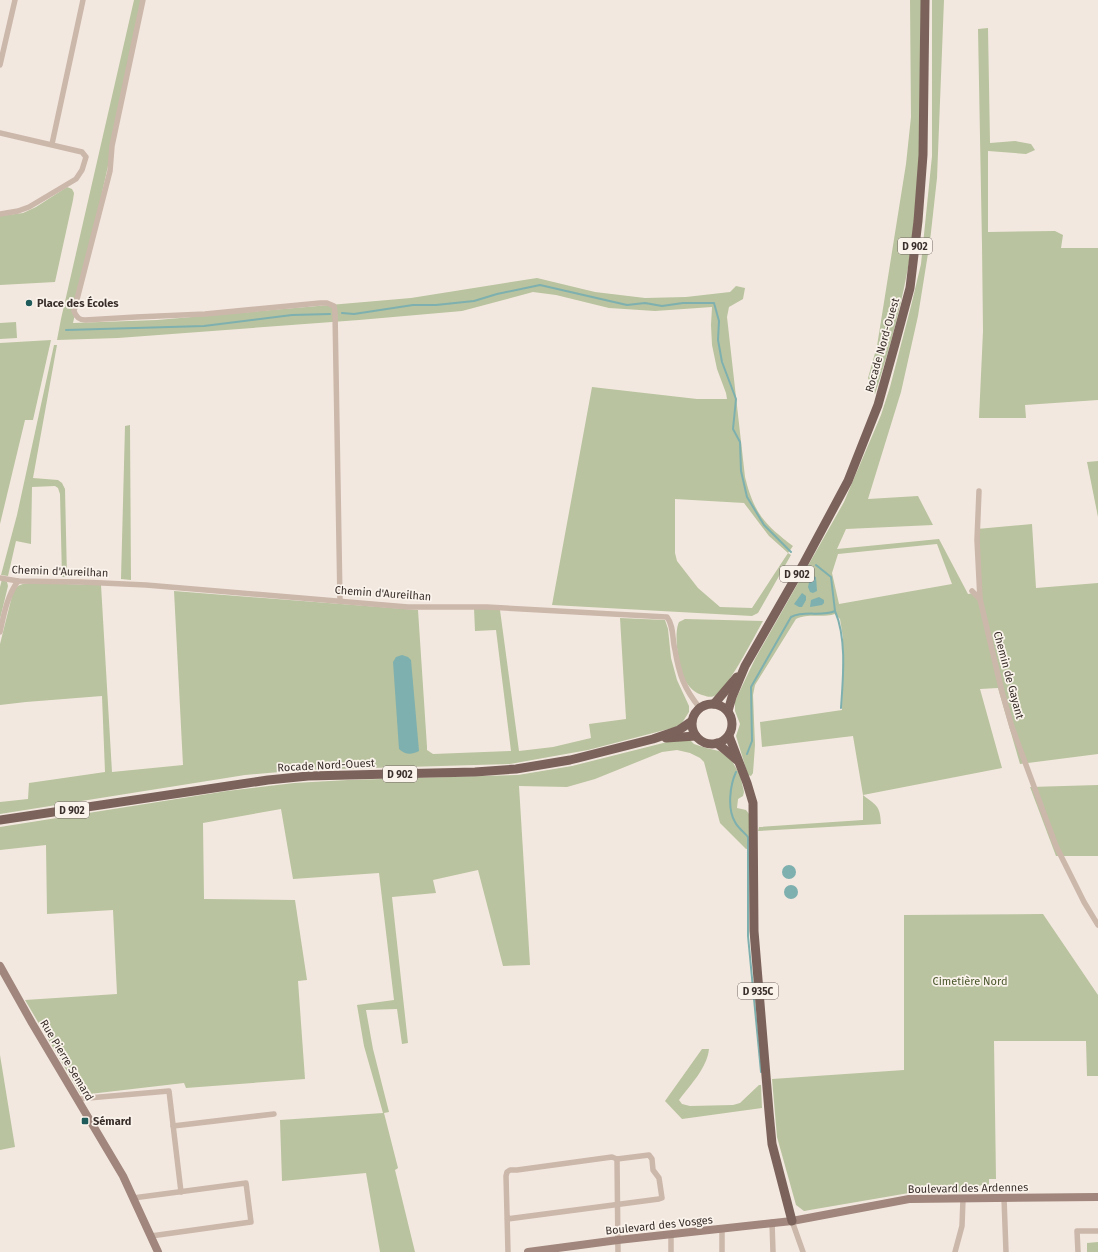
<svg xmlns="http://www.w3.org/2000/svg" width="1098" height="1252" font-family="'Fira Sans',sans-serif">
  <rect width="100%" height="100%" fill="#f3e8df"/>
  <g fill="#b9c39f" fill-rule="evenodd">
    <path d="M 134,0 L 145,0 L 73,323 L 157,320 L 411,298 L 537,278 L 595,292 L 645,298 L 686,297 L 730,292 L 736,286 L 745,288 L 743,299 L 729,307 L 727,317 L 745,477 C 754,513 764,524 793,546 L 788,553 L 791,555 L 758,613 L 752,616 L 552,605 L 592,387 L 697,399 L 727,399 L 726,393 L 717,369 L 712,345 L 711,325 L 712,307 L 655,311 L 609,308 L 556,295 L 533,292 L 462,311 L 359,320 L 118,338 L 57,340 L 61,319 ZM 675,499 L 744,503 L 769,536 L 788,553 L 752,608 L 720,607 L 698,588 L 677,561 L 675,553 Z"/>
    <path d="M 910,0 L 921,0 C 920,70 922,140 916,210 C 910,273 895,333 875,394 L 868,378 L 877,346 L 906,164 L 911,117 Z"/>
    <path d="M 932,0 L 944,0 L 937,178 L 930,241 L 918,316 L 901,392 L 868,499 L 918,496 L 933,525 L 846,529 L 837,549 L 939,539 L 968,594 L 981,592 L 977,529 L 1032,524 L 1036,588 L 1098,583 L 1098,754 L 1020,764 L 998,688 L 980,689 L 1002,768 L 863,795 C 876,806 880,804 881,824 L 758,831 L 759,827 L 863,820 L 863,795 L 853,736 L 762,747 L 760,722 L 842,710 L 843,638 L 840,619 L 835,614 C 823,618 807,613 796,619 L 755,685 L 753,695 L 755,745 L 753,773 L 751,776 L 748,775 L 736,736 L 740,724 L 735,711 L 735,701 L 755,659 L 844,502 L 881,415 L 890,387 L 911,306 L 921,264 L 932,156 ZM 937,544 L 952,584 L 839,604 L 832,573 L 838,554 Z"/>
    <polygon points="988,28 990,143 1015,141 1031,144 1035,150 1026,154 988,151 988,232 1055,231 1063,235 1061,248 1098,248 1098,400 1025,405 1026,418 979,418 983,331 982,245 978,29"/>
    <polygon points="67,187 72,189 74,193 73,200 55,282 0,285 0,216 23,213 36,207"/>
    <polygon points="16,322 17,338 0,339 0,323"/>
    <polygon points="51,340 33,420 25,420 0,524 0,343"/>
    <polygon points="54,345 57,345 33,478 58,480 62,483 65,489 67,577 62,577 60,494 58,488 55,486 32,487 31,544 16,541 8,576 1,575 17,515"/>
    <polygon points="130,425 131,580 121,579 125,426"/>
    <polygon points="1098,461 1098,517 1087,462"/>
    <polygon points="2,579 7,582 8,586 0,619 0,587"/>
    <path d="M 29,583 L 101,585 L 112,772 L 183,765 L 174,591 L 418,610 L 427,747 L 427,750 L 433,754 L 511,751 L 496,630 L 475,631 L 474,608 L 500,610 L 519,751 L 553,747 L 591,738 L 589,724 L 626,719 L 620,618 L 665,620 L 668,629 L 671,658 L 677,680 L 689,706 L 689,712 L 680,726 L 588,750 L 510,764 L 302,770 L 245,775 L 0,814 L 0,802 L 28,799 L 29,783 L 105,772 L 102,696 L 26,702 L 0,705 L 0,644 L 13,592 C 17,585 21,584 29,583 Z"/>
    <path d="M 685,619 L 763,621 C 755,635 727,691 714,696 C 710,698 706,696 702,695 C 695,693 690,688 686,682 C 679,670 673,634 679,622 Z"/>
    <polygon points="687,737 694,744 706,748 719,751 732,761 740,775 744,792 743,796 738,799 737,808 746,810 749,814 750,848 746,849 720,823 704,762 700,758 690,753 677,750 662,752 595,779 567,787 519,786 530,965 503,966 478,870 433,880 436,893 392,897 408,1043 402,1044 397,1009 366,1010 373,1049 389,1112 384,1113 398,1168 395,1170 415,1252 380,1252 366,1173 282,1181 280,1120 383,1113 364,1046 357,1005 394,1000 379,873 293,879 281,809 203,823 204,899 295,900 307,980 298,981 305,1079 186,1088 184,1083 81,1095 25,1000 117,994 113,910 47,914 46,845 0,850 0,827 227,791 294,783 348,780 518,775 572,766"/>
    <polygon points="1098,785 1098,856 1056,856 1030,787"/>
    <polygon points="1043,914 1098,995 1098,1076 1087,1076 1086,1041 994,1041 996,1179 989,1179 989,1185 981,1185 979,1187 971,1187 966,1185 963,1188 963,1192 909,1193 804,1211 796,1205 777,1137 772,1079 904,1070 904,915"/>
    <path d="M 702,1049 L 709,1049 C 707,1068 691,1084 679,1100 L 682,1104 L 690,1106 L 733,1105 L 740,1103 L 759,1085 L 761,1085 L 762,1108 L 682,1119 L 665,1101 Z"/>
    <polygon points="0,1055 15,1147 0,1150"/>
    <polygon points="1098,1242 1098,1252 1087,1252 1087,1243"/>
  </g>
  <g fill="#7eb0af">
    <polygon points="813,576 816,577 817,591 813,593 810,592 808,587 810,578"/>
    <polygon points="802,593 806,596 806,600 802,607 799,607 794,604"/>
    <polygon points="819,597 824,600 824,603 822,605 810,607 811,600"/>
    <path d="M 402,655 L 408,657 L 411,660 L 419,751 C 411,755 406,755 399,749 L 393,662 L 396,657 Z"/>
    <circle cx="789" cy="872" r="7"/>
    <circle cx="791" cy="892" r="7"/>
  </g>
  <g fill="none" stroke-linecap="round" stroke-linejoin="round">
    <g stroke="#7eb0af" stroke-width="2">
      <polyline points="342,313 354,314 413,305 436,305 474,301 497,294 540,285 627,305 645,303 662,306 683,303 714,303 719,321 718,340 722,362 736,399 733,429 740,442 741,471 747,497 764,525 791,552"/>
      <polyline points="66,330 204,326 292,315 330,314"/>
      <path d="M 835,611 C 847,639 843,678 841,708"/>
      <path d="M 747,754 L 752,741 L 751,687 L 791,617 C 805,610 821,617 835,611 L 831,577 L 816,565"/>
      <path d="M 736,772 C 730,785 727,809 735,822 C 738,828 744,832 748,837 L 748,936 L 761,1072"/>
    </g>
    <g stroke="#ccb7ab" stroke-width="5.5">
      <path d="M 143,0 L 112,146 L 110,171 L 74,311 C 76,317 79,320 85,320 L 136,317 L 205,314 L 320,303 L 327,303 L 334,306 L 335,312 L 340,601"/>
      <polyline points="0,65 15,0"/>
      <polyline points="0,133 82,152 86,157 82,170 76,179 29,207 18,211 0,214"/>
      <polyline points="52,144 83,0"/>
      <polyline points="979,491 977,540 980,599 1002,692 1012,727 1056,846 1084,902 1098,925"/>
      <path d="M 0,578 L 18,581 L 81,582 L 146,585 L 408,607 L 487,607 L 667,617 C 674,626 672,639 675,650 C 679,674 684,689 700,708"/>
      <polyline points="972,591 980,599"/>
      <path d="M 0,632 C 4,614 7,596 18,581"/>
      <polyline points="77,1099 169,1091 181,1192"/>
      <polyline points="173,1126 274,1114"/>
      <polyline points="617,1159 618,1252"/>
      <polyline points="133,1198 246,1183 251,1222 151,1236"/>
      <polyline points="1004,1198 1006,1252"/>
      <polyline points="507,1219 659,1199 662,1198 659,1178 653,1170 652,1159 649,1155 617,1159 612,1157 517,1170 510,1170 507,1172 506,1176 508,1252"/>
      <polyline points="792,1221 803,1252"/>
      <polyline points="772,1222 773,1252"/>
      <polyline points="722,1229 722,1252"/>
      <polyline points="671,1235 671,1252"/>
      <polyline points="955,1252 962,1226 963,1199"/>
      <polyline points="1078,1252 1077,1231 1098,1231"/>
    </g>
    <g stroke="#a0867c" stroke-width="8">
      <polyline points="0,966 32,1023 123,1176 158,1252"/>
      <polyline points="528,1252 618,1240 792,1221 909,1199 1098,1197"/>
    </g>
    <g stroke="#7b635b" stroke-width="9">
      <circle cx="712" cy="724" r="20"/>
      <polyline points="714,704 737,677"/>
      <polyline points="728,711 732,697 745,666 804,563 848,481 878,405 895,344 910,288 918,221 923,155 925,0"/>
      <polyline points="729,736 747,783 753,803 754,931 769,1112 772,1144 792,1221"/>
      <polyline points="666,738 696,736"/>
      <polyline points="717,743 737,760"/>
      <polyline points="0,820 268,780 308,776 475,772 516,769 570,760 653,739 679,730 692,721"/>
    </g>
  </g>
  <g fill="#1f5b5a" stroke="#faf3ec" stroke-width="1.5">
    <circle cx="29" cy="303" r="4"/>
    <rect x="81" y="1117" width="8" height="8" rx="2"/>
  </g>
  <g text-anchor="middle" stroke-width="3.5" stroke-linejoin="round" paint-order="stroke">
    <g fill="#faf3ec" stroke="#736964" stroke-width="1">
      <rect x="898" y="238" width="34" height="16" rx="3"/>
      <rect x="780" y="566" width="34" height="16" rx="3"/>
      <rect x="383" y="766" width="34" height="16" rx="3"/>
      <rect x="55" y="802" width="34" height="16" rx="3"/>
      <rect x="738" y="983" width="40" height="16" rx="3"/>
    </g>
    <g font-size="10" font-weight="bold" fill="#392e2a">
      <text x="915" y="250">D 902</text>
      <text x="797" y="578">D 902</text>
      <text x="400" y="778">D 902</text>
      <text x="72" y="814">D 902</text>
      <text x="758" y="995">D 935C</text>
    </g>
    <g font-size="11" font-weight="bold" fill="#392e2a" stroke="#faf3ec" text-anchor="start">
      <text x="37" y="307">Place des Écoles</text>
      <text x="93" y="1125">Sémard</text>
    </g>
    <g font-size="11" fill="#392e2a" stroke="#faf3ec">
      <text transform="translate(882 345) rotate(-74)" y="4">Rocade Nord-Ouest</text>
      <text transform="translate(60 571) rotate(2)" y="4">Chemin d'Aureilhan</text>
      <text transform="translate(383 593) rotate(4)" y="4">Chemin d'Aureilhan</text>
      <text transform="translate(1009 675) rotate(75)" y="4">Chemin de Gayant</text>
      <text transform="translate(326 765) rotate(-3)" y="4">Rocade Nord-Ouest</text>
      <text transform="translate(67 1060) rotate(59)" y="4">Rue Pierre Semard</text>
      <text transform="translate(968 1188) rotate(-1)" y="4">Boulevard des Ardennes</text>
      <text transform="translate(659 1225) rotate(-6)" y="4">Boulevard des Vosges</text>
    </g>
    <g font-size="11" fill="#4c582d" stroke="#faf3ec">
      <text x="970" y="985">Cimetière Nord</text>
    </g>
  </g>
</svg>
